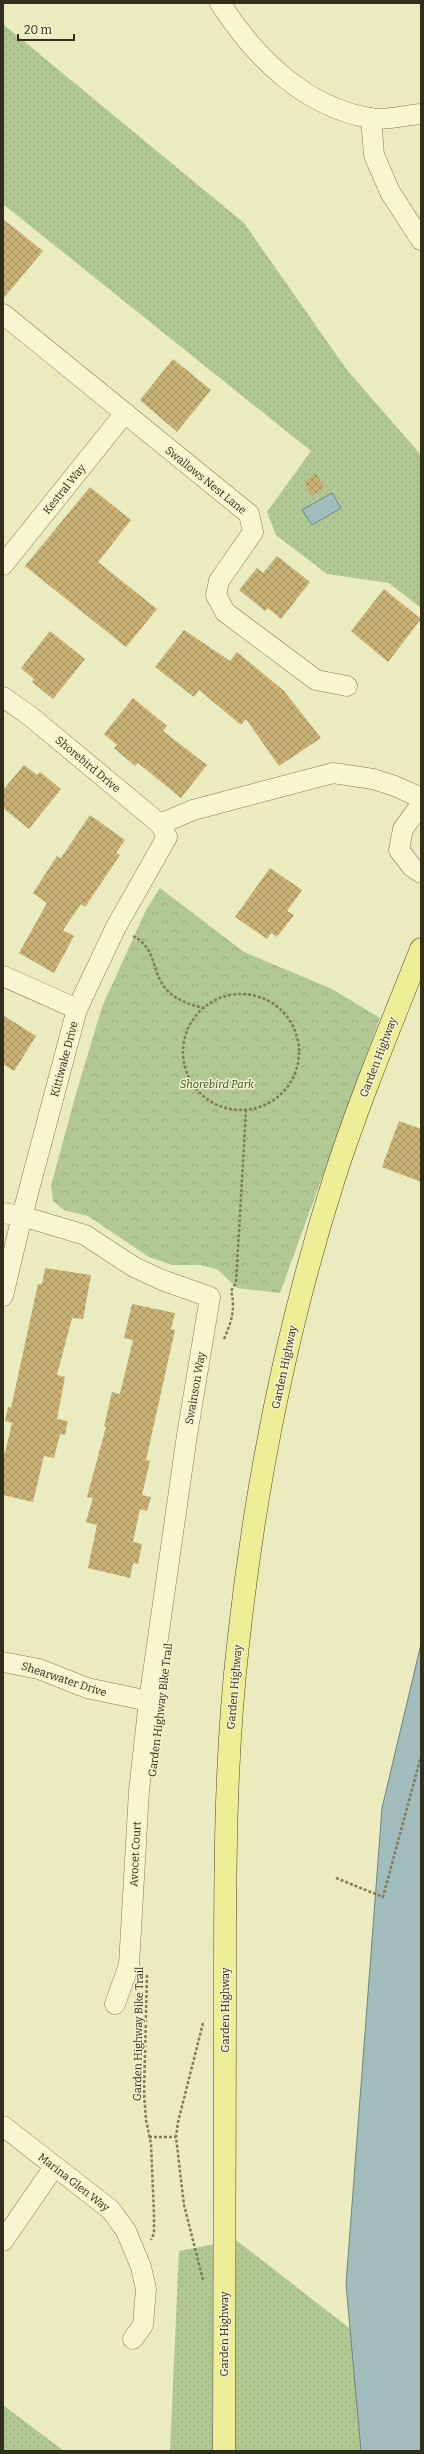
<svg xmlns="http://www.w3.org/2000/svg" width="424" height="2454" font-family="Bitter,serif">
  <defs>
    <pattern id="grass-dots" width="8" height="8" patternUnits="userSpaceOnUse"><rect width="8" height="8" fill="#b1c893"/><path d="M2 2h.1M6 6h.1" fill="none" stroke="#99ac7e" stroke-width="1.8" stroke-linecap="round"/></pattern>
    <pattern id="park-crowns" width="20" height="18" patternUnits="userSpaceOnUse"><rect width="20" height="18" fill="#b1c893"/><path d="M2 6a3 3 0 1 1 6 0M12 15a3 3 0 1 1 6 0" fill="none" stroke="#99ac7e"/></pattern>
    <pattern id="building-cross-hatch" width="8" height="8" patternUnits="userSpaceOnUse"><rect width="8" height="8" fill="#c8b275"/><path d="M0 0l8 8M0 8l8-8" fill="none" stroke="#a3915f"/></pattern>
  </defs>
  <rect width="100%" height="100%" fill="#eaebbe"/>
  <g fill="url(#grass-dots)">
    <polygon points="3,24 244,223 347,370 421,455 421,608 389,583 327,574 276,535 267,512 311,451 3,204"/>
    <polygon points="236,2240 362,2338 368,2451 170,2451 179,2251"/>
    <polygon points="3,2405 64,2451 3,2451"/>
  </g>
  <polygon fill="url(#park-crowns)" points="160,888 244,952 332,989 380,1018 280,1293 237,1288 217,1269 199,1265 172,1265 149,1257 88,1216 64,1210 53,1201 51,1186 75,1097 102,1007 146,910"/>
  <g fill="#a1bcbd" stroke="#69878a">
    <polygon points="332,493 341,508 312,525 302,510"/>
    <polygon points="421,1644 421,2451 361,2451 346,2284 382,1808"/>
  </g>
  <g fill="url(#building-cross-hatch)">
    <polygon points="3,219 43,251 3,299"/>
    <polygon points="173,359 211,390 177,432 140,400"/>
    <polygon points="316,474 324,487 312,496 303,482"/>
    <polygon points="90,487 131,520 98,562 157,609 126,647 25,566"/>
    <polygon points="277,556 310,582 281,619 268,608 265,611 239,590 257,568 263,573"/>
    <polygon points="384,589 421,619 388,662 351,631"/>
    <polygon points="184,630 230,661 237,652 284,691 321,738 279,766 246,719 241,725 199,690 194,697 155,667"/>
    <polygon points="50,631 85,659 53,699 32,682 34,679 21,668"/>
    <polygon points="133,698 167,726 163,731 207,765 181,798 138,763 135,766 114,748 117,745 104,734"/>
    <polygon points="24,765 37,775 40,772 61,789 29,829 3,808 3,790"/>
    <polygon points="90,815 125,840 116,853 120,855 85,907 81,904 63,930 74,936 54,973 19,953 47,903 33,893 57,856 61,858"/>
    <polygon points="270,868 302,890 287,911 294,915 277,937 271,933 267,939 235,917"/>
    <polygon points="3,1015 36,1036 14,1071 3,1064"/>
    <polygon points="399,1121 421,1129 421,1182 382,1167"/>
    <polygon points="45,1268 91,1275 83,1319 72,1318 57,1375 65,1377 57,1419 68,1421 65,1435 60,1434 54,1458 44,1456 33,1502 3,1495 3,1452 5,1453 12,1423 5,1421 8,1407 11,1408 38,1284 42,1284"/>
    <polygon points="132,1304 175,1313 171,1329 175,1330 146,1460 150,1461 142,1495 151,1497 147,1511 140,1509 133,1542 142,1544 138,1564 133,1563 130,1578 88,1568 97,1525 86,1522 93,1498 87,1497 106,1427 104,1427 112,1392 120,1394 133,1340 124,1338"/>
  </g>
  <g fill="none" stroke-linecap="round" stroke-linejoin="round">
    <defs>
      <g id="minor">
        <path d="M 220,3 C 254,56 304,107 370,118 C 385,121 405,115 421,114"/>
        <polyline points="371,118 374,155 390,192 421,240"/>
        <polyline points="3,314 249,514 253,532 219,581 216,595 225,612 316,680 347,686"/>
        <polyline points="3,565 125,413"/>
        <polyline points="3,697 30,716 160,824 167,837 116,927 77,1009 22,1216 3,1296"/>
        <polyline points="421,804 403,829 399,850 412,867 421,873"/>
        <polyline points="160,824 193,810 333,773 373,779 395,786 421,798"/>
        <polyline points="3,976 77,1009"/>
        <polyline points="3,1213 22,1216 85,1235 134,1267 162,1280 210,1297 187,1435 149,1701 139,1791 129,1965 115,2004"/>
        <polyline points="3,1662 39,1669 87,1688 149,1701"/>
        <polyline points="3,2126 111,2210 126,2231 141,2267 146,2289 143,2325 133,2339"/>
        <polyline points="3,2241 54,2167"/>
      </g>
      <path id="major" d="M 224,2451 C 224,2305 225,2159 225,2013 C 225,1890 224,1767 238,1645 C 255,1487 286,1330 334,1179 C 359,1101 391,1025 421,949"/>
    </defs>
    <use href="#minor" stroke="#827c58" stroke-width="21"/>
    <use href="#major" stroke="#50482c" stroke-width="23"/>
    <g stroke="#827c58" stroke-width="2.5" stroke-dasharray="3 2" stroke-linecap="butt">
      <path d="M 133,936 C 168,954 139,994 204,1008"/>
      <circle cx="241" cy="1052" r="58"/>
      <path d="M 224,1339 C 231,1323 236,1309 231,1291 L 236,1283 L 246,1110"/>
      <polyline points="336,1878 383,1897 421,1756"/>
      <polyline points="147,1975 144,2093 146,2120 151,2144 154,2215 154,2233 151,2240"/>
      <polyline points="203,2023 178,2122 176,2137 184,2205 203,2280"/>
      <polyline points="149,2137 176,2137"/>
    </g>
    <use href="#minor" stroke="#f6f7d0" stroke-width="20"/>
    <use href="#major" stroke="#edee96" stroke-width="22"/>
  </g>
  <g text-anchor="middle" stroke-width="3" stroke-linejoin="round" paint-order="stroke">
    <g font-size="11" fill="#322e1c" stroke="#f2f3cd">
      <text transform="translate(206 480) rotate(39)" y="4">Swallows Nest Lane</text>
      <text transform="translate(64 489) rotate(-51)" y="4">Kestral Way</text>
      <text transform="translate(88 764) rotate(40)" y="4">Shorebird Drive</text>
      <text transform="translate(378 1057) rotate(-69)" y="4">Garden Highway</text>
      <text transform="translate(64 1059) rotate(-75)" y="4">Kittiwake Drive</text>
      <text transform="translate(284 1367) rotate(-78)" y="4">Garden Highway</text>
      <text transform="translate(195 1388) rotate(-80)" y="4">Swainson Way</text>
      <text transform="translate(64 1679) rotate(18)" y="4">Shearwater Drive</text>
      <text transform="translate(234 1687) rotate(-85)" y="4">Garden Highway</text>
      <text transform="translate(160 1710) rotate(-83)" y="4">Garden Highway Bike Trail</text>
      <text transform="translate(135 1854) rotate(-87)" y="4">Avocet Court</text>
      <text transform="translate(225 2010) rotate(-90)" y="4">Garden Highway</text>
      <text transform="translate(138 2034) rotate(-89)" y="4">Garden Highway Bike Trail</text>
      <text transform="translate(74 2182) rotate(38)" y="4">Marina Glen Way</text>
      <text transform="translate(224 2334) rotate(-90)" y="4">Garden Highway</text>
    </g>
    <g font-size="11" font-style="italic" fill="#364e23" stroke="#f2f3cd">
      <text x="217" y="1088">Shorebird Park</text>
    </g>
  </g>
  <rect width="424" height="2454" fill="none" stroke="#322e1c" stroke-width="8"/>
  <path d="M18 34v6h56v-6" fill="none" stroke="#322e1c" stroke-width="2"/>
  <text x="24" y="34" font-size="12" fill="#322e1c" stroke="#f2f3cd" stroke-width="3" paint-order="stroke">20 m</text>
</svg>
